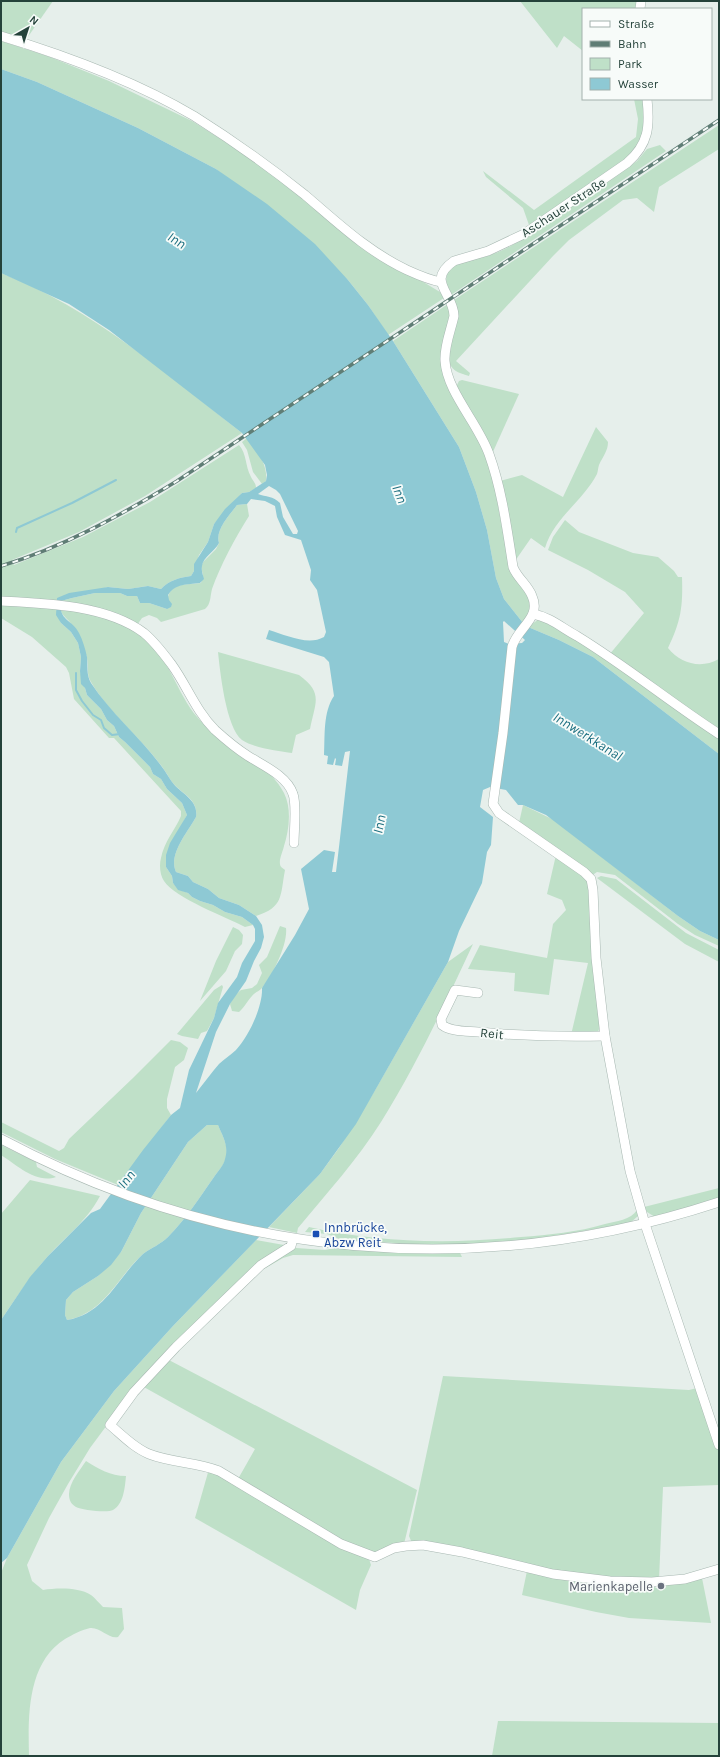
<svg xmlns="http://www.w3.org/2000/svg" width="720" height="1757" font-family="Karla,sans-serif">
  <rect width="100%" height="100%" fill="#e6efeb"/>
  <g fill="#bfe0c8">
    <polygon points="1,1 53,1 25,41 1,33"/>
    <polygon points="520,1 637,1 635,9 583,9 583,51 564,36 557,48"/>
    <polygon points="1,41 50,57 109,81 192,121 241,152 415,277 440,292 444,298 388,335 368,305 348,280 216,169 138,128 37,82 1,69"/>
    <polygon points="634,99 643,99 645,125 642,138 627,159 529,225 523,208 486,177 483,171 534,210 636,137 638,119"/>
    <path d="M 719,125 L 719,149 L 659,187 L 654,212 L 637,198 L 623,200 L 569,240 L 553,256 L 456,361 L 470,373 L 469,376 C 458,373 450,370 448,358 L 454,300 Z"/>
    <path d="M 660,145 L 666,151 L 451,295 C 446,286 443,275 452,267 C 461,259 476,260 487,256 C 493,254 501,251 507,248 C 547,226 584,197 622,172 L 637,161 L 647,149 Z"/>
    <path d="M 1,273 C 92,308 166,374 242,433 L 145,496 L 79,532 L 12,560 L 14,565 L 83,537 L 150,502 L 239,445 C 247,454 245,466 251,477 C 253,481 256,483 256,488 L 249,492 L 242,493 L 214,524 L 208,542 L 199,555 L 194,571 L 191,576 C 179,578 169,580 161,589 L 148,586 L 128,589 L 108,587 L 57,601 L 32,598 L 33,606 L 56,608 L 61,623 L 71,632 L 78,643 L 81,657 L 80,671 L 87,695 L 101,709 L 107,720 L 114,726 L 119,737 L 125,742 L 150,767 L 153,774 L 161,779 L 167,789 L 182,803 L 187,815 L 180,828 L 166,867 L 172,876 L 173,883 L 178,889 L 188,893 L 192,897 L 200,901 L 213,905 L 225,912 L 242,917 L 253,925 L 245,927 C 226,917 175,898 164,881 C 160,875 159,865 161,858 C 164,842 175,830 181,816 L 181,811 L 114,738 L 109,738 L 74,699 L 69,673 L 66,667 L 32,637 L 1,618 Z"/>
    <polygon points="448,304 451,315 442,357 481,442 493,479 509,564 527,592 530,601 530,610 523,623 504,599 496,578 487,530 476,492 459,447 393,341"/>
    <polygon points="462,380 519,394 492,454 456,387 459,381"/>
    <path d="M 596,427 L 608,442 C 608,451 603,456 599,465 C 598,468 598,471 597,474 C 583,501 554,518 545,548 L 531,538 L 515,561 L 500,481 L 522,475 L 563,497 Z"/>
    <path d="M 247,438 C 257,451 268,464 266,481 L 262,484 L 253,472 L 247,450 L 242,442 Z"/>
    <path d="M 247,504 L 249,516 C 235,538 221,564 212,589 C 210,597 211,604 205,609 L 161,622 L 157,618 L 149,615 L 142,618 L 137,625 L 61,601 L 72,598 L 95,593 L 120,593 L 127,596 L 137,596 L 140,603 L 149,603 L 167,609 C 168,605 167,597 169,594 C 174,582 190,585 201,583 L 203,575 L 201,567 L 203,562 L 216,549 L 219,543 C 215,530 229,516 237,505 Z"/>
    <path d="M 565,520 L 579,532 L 633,553 L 658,557 L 674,571 L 678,577 L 682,577 C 683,607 681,621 668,648 C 681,664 701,669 719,659 L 719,732 L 609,655 L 644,613 L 625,592 L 588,570 L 548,550 L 553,537 Z"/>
    <path d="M 60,608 C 87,614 119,618 142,636 C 170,657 176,693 198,718 C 223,747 267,760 284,793 C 292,809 289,830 284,846 C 283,851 279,859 280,864 C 280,867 283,868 285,870 C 280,896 284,907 256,916 L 239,905 L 219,898 L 208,889 L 193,882 L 188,876 L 176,872 C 168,855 187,833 196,817 C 199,797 178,793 170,779 C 149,743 112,718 91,682 C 86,674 89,667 87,658 C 86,652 81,645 78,639 C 76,634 75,629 72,625 C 68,618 62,617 60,608 Z"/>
    <polygon points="539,619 568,633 581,644 588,645 719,735 719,754 593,657 559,640 528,627"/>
    <path d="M 218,652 L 299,675 C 324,693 315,703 310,729 L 296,735 L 292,753 C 278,751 254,748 242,740 C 226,728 220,671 218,652 Z"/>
    <polygon points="523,805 554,820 678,916 700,931 719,940 719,946 695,935 678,924 615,875 597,872 591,876 519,823"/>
    <polygon points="556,855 588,881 600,1026 598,1032 571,1035 588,963 554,959 549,995 514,991 515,973 468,969 480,945 547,958 553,924 566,910 562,900 547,894"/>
    <polygon points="601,876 616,879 686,933 719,950 719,962 685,944 597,878"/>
    <path d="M 280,926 L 286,928 C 288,944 273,975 262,988 C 260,991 255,992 252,996 C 247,1001 245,1007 239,1012 L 232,1011 L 230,1004 L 235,995 L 241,990 L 252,988 L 257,984 L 262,973 L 259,965 L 267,957 Z"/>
    <polygon points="233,927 239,930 243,935 242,944 235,951 226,971 200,1001 216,961"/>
    <path d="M 473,944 C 445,1004 416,1066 381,1122 C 357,1160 327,1193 298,1228 L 297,1233 L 269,1227 L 320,1174 L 339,1148 L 374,1092 L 448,962 Z"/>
    <polygon points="222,985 223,987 214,1018 207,1031 201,1033 198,1039 182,1036 177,1034 214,990"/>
    <polygon points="171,1040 180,1042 188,1048 184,1060 175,1067 167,1099 167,1108 171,1115 118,1185 55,1159 1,1132 1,1122 59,1151 64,1148 69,1139 133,1078"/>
    <path d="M 207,1125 L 218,1125 C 223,1137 229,1146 226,1159 C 224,1165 218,1171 214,1177 C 200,1197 186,1219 168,1237 C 161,1244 151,1248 143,1254 C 117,1277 105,1313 67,1320 L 65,1315 L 66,1300 L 73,1292 L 98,1276 L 121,1252 L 141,1213 L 188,1142 Z"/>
    <path d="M 1,1145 L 36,1162 L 37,1167 L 56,1177 C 36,1184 17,1165 1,1155 Z"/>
    <path d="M 30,1180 L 100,1196 C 86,1222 67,1235 48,1256 C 30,1276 16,1298 1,1320 L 1,1214 Z"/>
    <polygon points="719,1188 719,1198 655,1217 647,1212 644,1207"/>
    <path d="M 637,1210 L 638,1216 L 630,1223 L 536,1239 L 483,1244 L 430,1245 L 342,1240 L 327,1234 L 305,1232 L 309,1227 C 378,1243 450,1244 521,1237 C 549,1235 578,1232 605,1224 C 616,1221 631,1220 637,1210 Z"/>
    <path d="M 256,1240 L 284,1245 L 284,1247 L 257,1266 L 113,1417 L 90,1448 L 68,1484 L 49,1518 L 27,1565 L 32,1581 L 43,1590 C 57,1588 78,1587 91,1595 C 95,1598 99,1603 103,1607 L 122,1608 L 124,1629 L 118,1637 C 108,1639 101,1627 90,1628 C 81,1630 72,1635 65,1639 C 27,1663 28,1716 29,1756 L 1,1756 L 1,1573 L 7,1558 L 61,1462 L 114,1391 L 173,1326 Z"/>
    <polygon points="296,1248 325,1250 335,1248 408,1253 460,1253 462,1257 293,1255 283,1258 255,1274 286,1250"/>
    <polygon points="167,1359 417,1490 404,1544 373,1553 354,1548 238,1479 255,1449 142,1386"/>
    <polygon points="443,1376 689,1390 697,1388 719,1453 719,1485 663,1487 659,1580 587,1576 412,1543 409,1536"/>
    <path d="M 86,1461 C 99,1469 110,1476 126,1476 C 125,1486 124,1504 113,1510 C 108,1513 81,1510 76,1507 C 71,1504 69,1500 69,1494 C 69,1483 80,1470 86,1461 Z"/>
    <polygon points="209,1469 369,1559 371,1565 360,1590 356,1610 195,1518"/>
    <polygon points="527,1571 649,1584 658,1589 665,1589 667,1584 702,1578 711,1623 629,1618 596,1612 522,1595"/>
    <polygon points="498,1721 719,1723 719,1756 492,1756"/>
  </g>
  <path fill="#8ec9d4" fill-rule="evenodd" d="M 1,69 L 37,82 L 138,128 L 216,169 L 267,204 L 315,244 L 348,280 L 368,305 L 393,341 L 459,447 L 476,492 L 487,530 L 496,578 L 504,599 L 523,623 L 528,627 L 559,640 L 593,657 L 719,754 L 719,940 L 700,931 L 678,916 L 546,815 L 523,805 L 518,805 L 506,790 L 490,787 L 483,790 L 480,807 L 493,817 L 491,845 L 487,852 L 482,883 L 459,931 L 448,962 L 356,1124 L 320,1174 L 173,1326 L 114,1391 L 61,1462 L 7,1558 L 1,1563 L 1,1320 L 30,1277 L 48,1256 L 91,1213 L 100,1209 L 143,1150 L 171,1115 L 180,1108 L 189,1070 L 214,1018 L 218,1003 L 237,977 L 242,963 L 255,941 L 255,929 L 253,925 L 242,917 L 225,912 L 213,905 L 200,901 L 192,897 L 188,893 L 178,890 L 173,883 L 172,876 L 166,867 L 166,855 L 170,843 L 187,815 L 182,803 L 167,789 L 161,779 L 153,774 L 150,767 L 125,742 L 119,737 L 114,726 L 107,720 L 101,709 L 87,695 L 85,688 L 81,684 L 80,671 L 81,657 L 78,643 L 71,632 L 61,623 L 56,615 L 57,598 L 69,593 L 108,587 L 128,589 L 148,586 L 161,589 C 169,580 179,578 191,576 L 194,571 L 194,564 L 208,542 L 214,524 L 225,509 L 242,493 L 249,492 L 266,481 L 267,475 L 265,465 L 242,433 L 109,330 L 69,304 L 1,273 ZM 269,486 L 276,490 L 280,494 L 298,531 L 297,534 L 293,534 L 283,517 L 280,503 C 273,496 266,497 258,494 ZM 251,499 L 265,501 L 275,506 L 277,517 L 285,535 L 301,540 L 311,570 L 310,580 L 317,590 L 326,632 L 324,637 C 308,646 286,635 269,630 L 266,639 L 324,657 L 329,662 L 334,696 C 323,712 325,735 324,755 L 328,756 L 327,764 L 333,765 L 335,758 L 336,759 L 335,765 L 342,766 L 345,752 L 350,751 C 345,792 341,832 336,872 L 332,872 L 335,852 L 324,850 L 301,869 L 309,909 L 295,935 L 262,988 C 263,1006 249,1036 236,1050 C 231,1055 224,1059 219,1064 C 211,1073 204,1083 196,1093 L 216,1032 L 230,1004 L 246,981 L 254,961 L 261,948 L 264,937 L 262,925 L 256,916 L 239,905 L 219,898 L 208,889 L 193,882 L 188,876 L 176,872 C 168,855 187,833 196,817 C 199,798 178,793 170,779 C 149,744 114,718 91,683 C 86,674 88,666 87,657 C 85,648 83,641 79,633 C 72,619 58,621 61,601 L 72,598 L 95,593 L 120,593 L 127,596 L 137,596 L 140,603 L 149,603 L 167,609 L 171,607 L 172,604 L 169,600 L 168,595 C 176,583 187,585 200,583 L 204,579 C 203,575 201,570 202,566 C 203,557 215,551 219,543 C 215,530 229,516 237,505 L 247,504 ZM 504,621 L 525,640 L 522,643 L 509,644 L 504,642 L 503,622 ZM 207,1125 L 218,1125 C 223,1137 229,1146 225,1159 C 224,1165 218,1171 214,1177 C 200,1197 186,1219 168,1237 C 161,1244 151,1248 143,1254 C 118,1277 105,1314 67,1320 L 65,1315 L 66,1300 L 73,1292 L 98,1276 L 111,1265 L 121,1252 L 141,1213 L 188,1142 Z"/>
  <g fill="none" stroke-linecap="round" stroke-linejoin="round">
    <g stroke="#8ec9d4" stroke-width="2">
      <polyline points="16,532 17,528 72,503 116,480"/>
      <polyline points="76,673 76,690 82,701 93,715 101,720 104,728 112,735 120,734"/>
    </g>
    <defs>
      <g id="minor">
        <polyline points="640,9 641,1"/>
        <path d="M 1,36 C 67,56 135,81 194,116 C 232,140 270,167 305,195 C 338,223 367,251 407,270 C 418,275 429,280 441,282"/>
        <path d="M 647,99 C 650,126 649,144 627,163 L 524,234 L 488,251 L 454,261 C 425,281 454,293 454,316 C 451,330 444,346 445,361 C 447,392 478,423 489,454 C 502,490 507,529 513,567 C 517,578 528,585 532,596 C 542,618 517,628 512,647 L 503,733 L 493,804 L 499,813 L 584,872 L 591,879 L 593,890 L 596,958 L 605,1036 L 630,1171 L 645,1224 L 719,1445"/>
        <path d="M 1,601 C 45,603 107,605 144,633 C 155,642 163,653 172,665 C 187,686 196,711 215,730 C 225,739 237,749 248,756 C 264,766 287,776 293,794 C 297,805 294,831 294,843"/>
        <path d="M 533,614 C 550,617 562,628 577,636 C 626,666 671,703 719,734"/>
        <path d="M 478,993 L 455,990 L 441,1019 L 442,1025 C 451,1032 467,1031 478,1032 C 521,1036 562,1037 605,1036"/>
        <path d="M 1,1139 C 227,1259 476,1282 719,1202"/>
        <path d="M 293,1239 L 291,1246 L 261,1265 L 176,1347 L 134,1392 L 110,1425 C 122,1435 134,1448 149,1454 C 172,1463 197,1462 219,1471 L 341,1544 L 375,1557 L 394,1548 L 406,1546 L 423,1545 L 462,1552 L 553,1574 L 610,1581 L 652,1582 L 685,1579 L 719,1569"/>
      </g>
    </defs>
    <use href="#minor" stroke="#a8b8b2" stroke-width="10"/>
    <use href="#minor" stroke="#fff" stroke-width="9"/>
    <defs>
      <path id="rail" d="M 1,566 C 64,547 121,515 177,481 L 719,120"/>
    </defs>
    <use href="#rail" stroke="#5f7d75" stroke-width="3.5"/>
    <use href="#rail" stroke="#f7fbf9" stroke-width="2" stroke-dasharray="6" stroke-linecap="butt"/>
  </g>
  <rect fill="#1a4fb4" stroke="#f7fbf9" stroke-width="1.5" x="312" y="1230" width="8" height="8" rx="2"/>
  <circle fill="#6b7280" stroke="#f7fbf9" stroke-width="1.5" cx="661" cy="1586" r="4"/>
  <g text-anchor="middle" stroke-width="3.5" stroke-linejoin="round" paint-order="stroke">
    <g font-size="13" fill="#24423a" stroke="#f7fbf9">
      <text transform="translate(563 207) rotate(-33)" y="5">Aschauer Straße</text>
      <text transform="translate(492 1033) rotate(6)" y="5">Reit</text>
    </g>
    <g font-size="13" fill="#164399" stroke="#f7fbf9" text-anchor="start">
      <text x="324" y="1232">Innbrücke,<tspan x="324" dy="15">Abzw Reit</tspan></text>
    </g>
    <g font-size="13" fill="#5b616d" stroke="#f7fbf9" text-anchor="end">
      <text x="653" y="1591">Marienkapelle</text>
    </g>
    <g font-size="14" font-style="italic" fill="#1c6f80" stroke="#f7fbf9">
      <text transform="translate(177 240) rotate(32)" y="5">Inn</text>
      <text transform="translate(400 494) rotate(70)" y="5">Inn</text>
      <text transform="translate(588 736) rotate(32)" y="5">Innwerkkanal</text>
      <text transform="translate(379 824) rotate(-79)" y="5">Inn</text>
      <text transform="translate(126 1179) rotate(-51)" y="5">Inn</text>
    </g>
  </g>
  <rect width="720" height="1757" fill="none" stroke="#24423a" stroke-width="4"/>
  <rect x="582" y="8" width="130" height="92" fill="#f7fbf9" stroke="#a3b1ad"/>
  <rect x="590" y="21" width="20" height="6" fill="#ffffff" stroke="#a3b1ad"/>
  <text x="618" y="28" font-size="12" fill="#24423a">Straße</text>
  <rect x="590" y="41" width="20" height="6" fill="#5f7d75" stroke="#a3b1ad"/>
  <text x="618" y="48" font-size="12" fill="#24423a">Bahn</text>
  <rect x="590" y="58" width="20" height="12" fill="#bfe0c8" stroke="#a3b1ad"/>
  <text x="618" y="68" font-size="12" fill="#24423a">Park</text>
  <rect x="590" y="78" width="20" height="12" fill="#8ec9d4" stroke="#a3b1ad"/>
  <text x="618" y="88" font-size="12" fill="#24423a">Wasser</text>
  <g transform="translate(28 28) rotate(39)" stroke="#f7fbf9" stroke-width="3" paint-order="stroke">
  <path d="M0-3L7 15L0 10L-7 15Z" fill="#24423a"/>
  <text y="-6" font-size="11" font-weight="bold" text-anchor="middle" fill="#24423a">N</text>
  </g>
</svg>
